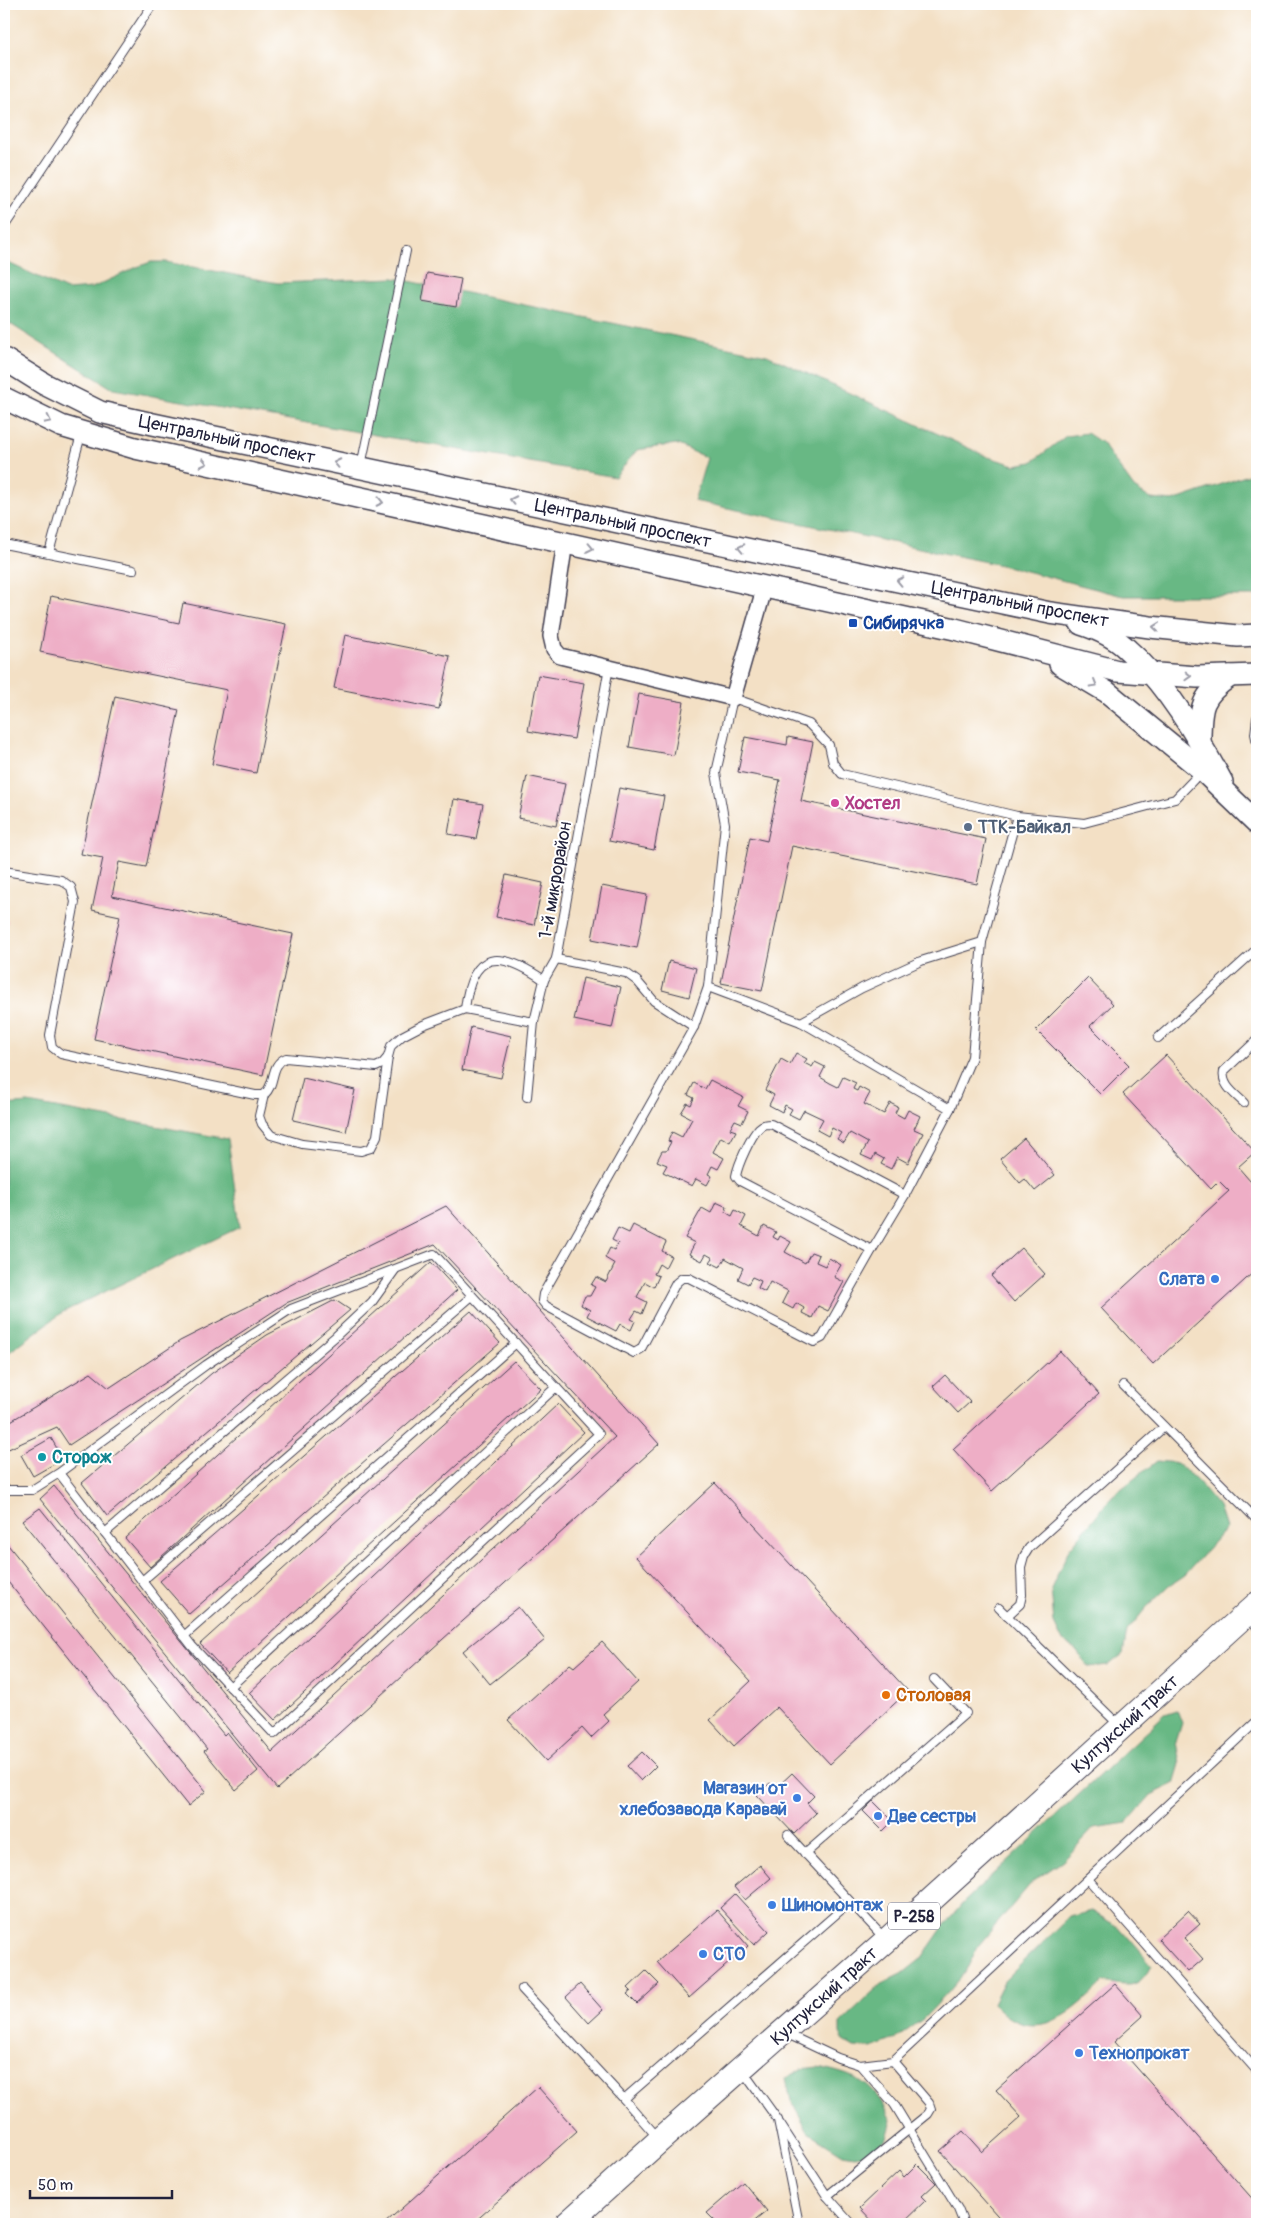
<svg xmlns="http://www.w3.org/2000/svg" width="1261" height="2228" font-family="Pangolin,sans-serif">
  <rect width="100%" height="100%" fill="#fff"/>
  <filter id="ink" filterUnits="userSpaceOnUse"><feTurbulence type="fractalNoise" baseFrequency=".02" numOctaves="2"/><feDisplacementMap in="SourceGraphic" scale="10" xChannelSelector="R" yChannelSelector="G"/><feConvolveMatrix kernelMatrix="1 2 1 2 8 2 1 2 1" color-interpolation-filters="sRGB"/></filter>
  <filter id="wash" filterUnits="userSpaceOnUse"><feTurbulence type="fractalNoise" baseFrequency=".0096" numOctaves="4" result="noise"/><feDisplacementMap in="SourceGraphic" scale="20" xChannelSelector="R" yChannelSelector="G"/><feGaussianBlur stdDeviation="1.12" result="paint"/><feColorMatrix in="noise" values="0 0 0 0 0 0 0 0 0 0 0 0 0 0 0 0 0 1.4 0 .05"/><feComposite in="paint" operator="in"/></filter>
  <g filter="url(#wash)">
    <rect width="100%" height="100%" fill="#f3e0c5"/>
    <g fill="#67b884" stroke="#446d60">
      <polygon points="4,261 67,290 92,288 137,267 151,262 166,262 278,283 394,278 767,355 988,457 1015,465 1032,462 1066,436 1087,433 1102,443 1134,488 1151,499 1173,501 1257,472 1257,596 1123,596 1010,567 694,501 707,458 676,444 637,450 615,477 113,389 4,320"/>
      <polygon points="28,1103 228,1139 240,1227 63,1312 4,1356 4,1105"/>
      <polygon points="1157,1461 1177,1463 1198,1482 1219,1507 1226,1528 1185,1575 1170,1585 1146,1608 1127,1631 1123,1654 1109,1665 1089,1667 1074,1648 1063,1642 1054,1623 1051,1589 1069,1549 1112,1496"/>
      <polygon points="1177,1710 1182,1723 1176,1742 1180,1764 1174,1784 1151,1795 1127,1823 1094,1828 1063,1861 1033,1881 978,1946 965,1973 946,1995 923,2019 897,2038 872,2048 854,2047 844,2041 840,2033 840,2023 881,1984 902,1974 921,1959 943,1927 963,1903 1165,1714"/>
      <path d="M 1092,1911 L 1121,1929 L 1152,1965 C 1137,1990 1131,1986 1104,1982 C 1092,1993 1079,2007 1065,2015 C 1038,2031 1013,2028 993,2003 L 1004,1981 L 1069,1917 Z"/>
      <path d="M 818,2067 C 859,2076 872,2082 892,2120 L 887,2138 L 870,2153 L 855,2156 L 843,2154 L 808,2132 L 791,2101 L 786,2078 L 801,2069 Z"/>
    </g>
    <g id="blocks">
      <g fill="#eeaec6">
        <polygon points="427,273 461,279 456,307 422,301"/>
        <polygon points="51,596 179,623 183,603 286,624 256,773 212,764 227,690 40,652"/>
        <polygon points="345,635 450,656 439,709 334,688"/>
        <polygon points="538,675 584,683 574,739 528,731"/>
        <polygon points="4,685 8,686 5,700 4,700"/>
        <polygon points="639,694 684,702 674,755 629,747"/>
        <polygon points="115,696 179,710 146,867 119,862 112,896 293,934 263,1075 94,1039 120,916 92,910 103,858 81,854"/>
        <polygon points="745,737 787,745 788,737 813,742 801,801 986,839 977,884 792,846 762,991 721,983 750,837 767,841 780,780 738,772"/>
        <polygon points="527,776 565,784 556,826 518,818"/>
        <polygon points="619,788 664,796 654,850 609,841"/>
        <polygon points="454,799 483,804 476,839 448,834"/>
        <polygon points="506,875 543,883 534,925 496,917"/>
        <polygon points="602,886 647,895 637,948 592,939"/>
        <polygon points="4,919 8,921 4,934"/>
        <polygon points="669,961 696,968 689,997 662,990"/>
        <polygon points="583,978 621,987 612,1028 574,1020"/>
        <polygon points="1088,978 1113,1004 1090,1026 1129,1065 1100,1094 1036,1030"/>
        <polygon points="471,1027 511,1036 501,1078 462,1070"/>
        <polygon points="796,1053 807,1059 804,1063 812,1067 815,1062 825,1067 820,1077 830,1083 838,1087 843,1077 856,1083 853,1089 857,1091 859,1087 870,1093 864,1104 884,1114 890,1103 898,1107 895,1113 904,1118 908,1110 920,1116 914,1129 923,1133 908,1163 897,1157 891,1169 881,1164 884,1159 875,1154 872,1160 861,1155 868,1143 850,1133 844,1143 837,1139 841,1133 832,1128 828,1136 817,1130 823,1119 804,1110 799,1119 789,1114 792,1109 785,1105 782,1112 769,1105 774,1095 765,1090 781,1059 790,1064"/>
        <polygon points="1166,1055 1255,1152 1238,1167 1257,1189 1257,1269 1153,1364 1101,1308 1229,1191 1219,1181 1211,1189 1123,1094"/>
        <polygon points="303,1078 355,1090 346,1132 293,1120"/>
        <polygon points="710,1080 743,1097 738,1106 748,1111 742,1123 735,1120 730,1129 736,1131 730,1142 721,1137 713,1152 724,1158 718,1169 712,1166 708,1174 712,1176 707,1185 696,1179 692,1186 663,1172 667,1165 657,1161 662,1151 666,1151 671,1142 668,1141 672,1132 682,1137 692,1119 681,1113 687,1103 691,1105 694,1098 688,1095 694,1083 705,1089"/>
        <polygon points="1024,1138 1055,1175 1035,1191 1025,1179 1020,1183 1000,1159"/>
        <polygon points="716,1202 727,1207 725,1212 732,1216 735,1210 746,1216 741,1226 759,1236 764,1226 776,1232 773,1237 778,1240 780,1236 791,1242 785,1252 805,1263 811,1252 819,1255 816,1262 825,1266 829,1258 841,1265 834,1277 844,1282 828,1311 818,1306 812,1318 802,1313 804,1308 796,1303 793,1309 782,1303 788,1291 770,1282 765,1292 758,1288 761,1281 752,1277 748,1284 738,1279 743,1268 725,1258 720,1267 710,1262 713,1258 706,1254 702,1261 689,1254 695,1243 685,1238 702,1208 711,1213"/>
        <polygon points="446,1206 659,1444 277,1789 40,1499 54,1486 272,1752 615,1437 435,1244 286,1303 69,1445 57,1427 4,1451 4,1425 91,1373 109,1388 180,1341"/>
        <polygon points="633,1225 666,1242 662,1251 671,1256 665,1268 659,1264 654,1274 659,1276 654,1287 645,1282 637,1297 647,1302 642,1314 636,1311 631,1319 635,1321 631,1330 620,1324 616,1331 587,1316 590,1310 581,1305 585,1296 590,1296 595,1287 591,1285 596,1277 606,1282 615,1264 605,1258 610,1248 614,1250 618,1243 612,1240 618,1228 629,1233"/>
        <polygon points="1022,1248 1045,1274 1014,1302 991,1276"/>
        <polygon points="431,1262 457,1290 150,1567 125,1538"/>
        <polygon points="335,1300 350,1310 107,1516 82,1483 212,1373 267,1335"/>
        <polygon points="471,1311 500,1343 189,1614 160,1581"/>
        <polygon points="1060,1351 1099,1394 992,1491 953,1449"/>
        <polygon points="514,1361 541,1389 227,1673 200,1644"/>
        <polygon points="945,1375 970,1402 958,1413 933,1386"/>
        <polygon points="558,1404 584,1432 275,1720 249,1693"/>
        <polygon points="51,1438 63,1459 33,1476 21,1455"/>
        <polygon points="715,1483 908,1691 830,1764 777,1707 734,1746 710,1720 751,1681 636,1557"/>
        <polygon points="40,1508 224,1735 227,1732 258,1771 236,1790 204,1751 207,1749 22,1521"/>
        <polygon points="4,1540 206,1791 188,1806 4,1577"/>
        <polygon points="518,1607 545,1640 490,1684 463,1651"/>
        <polygon points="602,1642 638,1682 603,1714 609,1721 591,1738 582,1728 546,1761 508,1720 570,1664 574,1667"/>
        <polygon points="642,1752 656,1766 641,1781 627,1766"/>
        <polygon points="792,1773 814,1796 807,1803 816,1813 794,1834 757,1795 770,1783 776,1788"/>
        <polygon points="873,1801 893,1821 883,1831 863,1811"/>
        <polygon points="760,1865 771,1878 745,1900 734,1887"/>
        <polygon points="735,1894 769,1931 754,1945 720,1908"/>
        <polygon points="717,1910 748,1946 689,1998 657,1962"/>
        <polygon points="1188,1911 1200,1924 1184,1938 1203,1959 1188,1972 1158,1939"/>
        <polygon points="646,1971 659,1984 637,2004 627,1994 631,1991 628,1988"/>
        <polygon points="580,1984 603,2010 589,2023 566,1997"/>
        <polygon points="1115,1984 1143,2016 1114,2042 1257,2204 1257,2224 1005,2224 940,2151 963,2131 982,2152 1021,2117 996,2090"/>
        <polygon points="538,2087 577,2131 472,2224 384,2224"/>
        <polygon points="917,2164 936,2183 922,2196 926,2200 901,2224 875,2224 860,2208 899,2171 904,2177"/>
        <polygon points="743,2182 767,2211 751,2224 718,2224 707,2213"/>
      </g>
    </g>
  </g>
  <g filter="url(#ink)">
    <use href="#blocks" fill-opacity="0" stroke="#413e50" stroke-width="1"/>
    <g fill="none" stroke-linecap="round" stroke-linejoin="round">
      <defs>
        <g id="service">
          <polyline points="4,227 153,4"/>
          <polyline points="361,466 406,251"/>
          <polyline points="4,544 133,570"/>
          <polyline points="49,553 81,435"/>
          <polyline points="1257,718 1255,734 1257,743"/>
          <path d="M 4,871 L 61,880 L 71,887 L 75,902 L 50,1035 L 52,1047 L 61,1054 L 255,1095 L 264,1095 C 277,1083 269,1065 286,1058 L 376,1067 L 382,1064 L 388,1057 L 391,1046 L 402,1036 L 423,1025 L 465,1009 L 534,1022"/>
          <path d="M 556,959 L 626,973 L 637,981 L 654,1001 L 694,1027 L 543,1294 L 542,1301 L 546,1306 L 634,1353 L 641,1349 L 676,1283 L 682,1278 L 689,1278 L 814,1342 L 822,1338 L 872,1250 L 740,1181 L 736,1176 C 738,1164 751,1136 759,1128 C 763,1124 766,1124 771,1124 L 905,1195"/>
          <path d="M 465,1009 C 472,949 500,950 544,980 L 556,959 L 609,667"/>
          <polyline points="801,1022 862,988 921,961 982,942 1017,816"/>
          <polyline points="694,1027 708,987"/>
          <polyline points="1158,1038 1257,949"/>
          <polyline points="264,1095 259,1116 262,1124 271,1135 302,1144 361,1151 371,1148 377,1136 388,1057"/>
          <polyline points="527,1097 534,1022 544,980"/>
          <path d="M 1244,1103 C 1235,1094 1221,1085 1224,1071 L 1257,1040"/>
          <polyline points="950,1109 972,1057 982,942"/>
          <polyline points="872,1250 905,1195 950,1109 801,1022 708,987 725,824 716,773 733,698 809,724 829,745 833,763 842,774 1017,816 1084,823 1175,799 1201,772"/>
          <polyline points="1123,1385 1257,1520"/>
          <polyline points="4,1490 32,1490 59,1473 192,1646 274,1734 599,1434 434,1254 291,1309 206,1365 59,1473"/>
          <polyline points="105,1533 336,1336 372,1302 395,1270"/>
          <polyline points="142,1581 472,1296"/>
          <polyline points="999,1608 1120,1726"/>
          <polyline points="1248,1615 1257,1627"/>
          <polyline points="1007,1616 1020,1604 1022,1595 1021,1567 1024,1556 1029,1548 1164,1427"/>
          <polyline points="184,1636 516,1343"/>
          <polyline points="230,1687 556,1387"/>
          <polyline points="788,1835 885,1939"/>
          <polyline points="805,1854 966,1713 934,1679"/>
          <polyline points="1088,1879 1257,2071"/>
          <polyline points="522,1989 624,2099"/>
          <polyline points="785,2033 838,2058 860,2065 893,2061"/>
          <polyline points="860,2065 894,2104 958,2209 964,2224"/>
          <polyline points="742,2070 778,2120 799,2224"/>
          <polyline points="780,2124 827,2196 852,2224"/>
          <polyline points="659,2139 624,2099 850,1902"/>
          <polyline points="827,2196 928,2114 931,2109 929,2103 893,2061 1257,1721"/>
        </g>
        <polyline id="minor" points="565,542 551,636 554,649 560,656 733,698 765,586"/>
        <g id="secondary">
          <polyline points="4,359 44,384 100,412 153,424 1050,613 1150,627 1238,636 1257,635"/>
          <polyline points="4,398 61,426 135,448 955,629 1118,671 1197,677 1257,675"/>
          <path d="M 1081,624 C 1097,629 1116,638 1128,650 C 1165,682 1199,739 1222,782"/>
          <polyline points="1060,664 1107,692 1202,770 1257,823"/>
          <path d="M 1200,741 C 1200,707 1201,696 1230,676"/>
        </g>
        <polyline id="primary" points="567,2224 660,2140 887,1940 1257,1604"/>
      </defs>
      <use href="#service" stroke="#413e50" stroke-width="10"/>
      <use href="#minor" stroke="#413e50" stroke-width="18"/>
      <use href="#secondary" stroke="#413e50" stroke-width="24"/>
      <use href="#primary" stroke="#413e50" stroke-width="26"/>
      <use href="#service" stroke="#fff" stroke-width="8"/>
      <use href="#minor" stroke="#fff" stroke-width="15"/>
      <use href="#secondary" stroke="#fff" stroke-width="21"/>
      <use href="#primary" stroke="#fff" stroke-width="24"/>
    </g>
    <defs><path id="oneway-chevron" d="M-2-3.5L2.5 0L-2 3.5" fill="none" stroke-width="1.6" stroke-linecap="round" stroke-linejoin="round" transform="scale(1.25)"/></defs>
    <g stroke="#9c9ca7">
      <use href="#oneway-chevron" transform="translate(48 420) rotate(26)"/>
      <use href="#oneway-chevron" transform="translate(204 463) rotate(12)"/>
      <use href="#oneway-chevron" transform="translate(337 463) rotate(-168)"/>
      <use href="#oneway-chevron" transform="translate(513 500) rotate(-168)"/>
      <use href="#oneway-chevron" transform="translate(380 502) rotate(12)"/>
      <use href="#oneway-chevron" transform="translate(590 548) rotate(12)"/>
      <use href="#oneway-chevron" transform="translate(741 548) rotate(-168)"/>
      <use href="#oneway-chevron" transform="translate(900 581) rotate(-168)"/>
      <use href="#oneway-chevron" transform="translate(1156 627) rotate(-174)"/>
      <use href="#oneway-chevron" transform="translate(1188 676) rotate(2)"/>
      <use href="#oneway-chevron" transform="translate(1094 684) rotate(30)"/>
    </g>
  </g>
  <rect fill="#1a4fb4" stroke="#fff" stroke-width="2" x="848" y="618" width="10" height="10" rx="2.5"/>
  <circle fill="#d1479c" stroke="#fff" stroke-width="2" cx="835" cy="803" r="5"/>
  <circle fill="#5c6f8a" stroke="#fff" stroke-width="2" cx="968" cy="827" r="5"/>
  <g fill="#3f7fe0" stroke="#fff" stroke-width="2">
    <circle cx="1215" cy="1279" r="5"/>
    <circle cx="797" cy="1798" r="5"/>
    <circle cx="878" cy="1816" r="5"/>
    <circle cx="772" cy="1905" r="5"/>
    <circle cx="703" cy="1954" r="5"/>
    <circle cx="1079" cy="2053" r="5"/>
  </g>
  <circle fill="#0f9aa8" stroke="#fff" stroke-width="2" cx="42" cy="1457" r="5"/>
  <circle fill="#e8710a" stroke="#fff" stroke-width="2" cx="886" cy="1695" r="5"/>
  <g text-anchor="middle" stroke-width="4" stroke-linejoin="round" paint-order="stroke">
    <rect fill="#fff" stroke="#646476" stroke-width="1" x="888" y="1902.5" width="52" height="27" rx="4"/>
    <g font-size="16" font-weight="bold" fill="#22223b">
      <text x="914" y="1922">Р-258</text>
    </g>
    <g font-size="18" fill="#22223b" stroke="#fff">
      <text transform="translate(227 439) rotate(12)" y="6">Центральный проспект</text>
      <text transform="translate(623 523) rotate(12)" y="6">Центральный проспект</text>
      <text transform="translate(1020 604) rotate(11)" y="6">Центральный проспект</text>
      <text transform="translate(555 880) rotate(-80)" y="6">1-й микрорайон</text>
      <text transform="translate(1125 1724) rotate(-42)" y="6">Култукский тракт</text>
      <text transform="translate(824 1996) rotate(-42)" y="6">Култукский тракт</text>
    </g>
    <g font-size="18" font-weight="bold" fill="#164399" stroke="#fff" text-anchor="start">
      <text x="863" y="629">Сибирячка</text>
    </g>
    <g font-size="18" font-weight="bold" fill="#b23c85" stroke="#fff" text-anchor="start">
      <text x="845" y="809">Хостел</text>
    </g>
    <g font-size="18" font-weight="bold" fill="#4e5e75" stroke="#fff" text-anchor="start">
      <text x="978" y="833">ТТК-Байкал</text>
    </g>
    <g font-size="18" font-weight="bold" fill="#366cbe" stroke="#fff" text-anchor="start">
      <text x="1205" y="1285" text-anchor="end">Слата</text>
      <text x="787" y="1794" text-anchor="end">Магазин от<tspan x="787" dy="21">хлебозавода Каравай</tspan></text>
      <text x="888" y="1822">Две сестры</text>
      <text x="782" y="1911">Шиномонтаж</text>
      <text x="713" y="1960">СТО</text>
      <text x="1089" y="2059">Технопрокат</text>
    </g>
    <g font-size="18" font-weight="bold" fill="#0d838f" stroke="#fff" text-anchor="start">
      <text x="52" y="1463">Сторож</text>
    </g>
    <g font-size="18" font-weight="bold" fill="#c56008" stroke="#fff" text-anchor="start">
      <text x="896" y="1701">Столовая</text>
    </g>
  </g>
  <rect width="1261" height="2228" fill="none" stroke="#fff" stroke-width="20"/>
  <path d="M30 2190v8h142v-8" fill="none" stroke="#22223b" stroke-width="2.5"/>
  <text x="38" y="2190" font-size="15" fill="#22223b" stroke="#ffffff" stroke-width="4" paint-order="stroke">50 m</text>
</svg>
